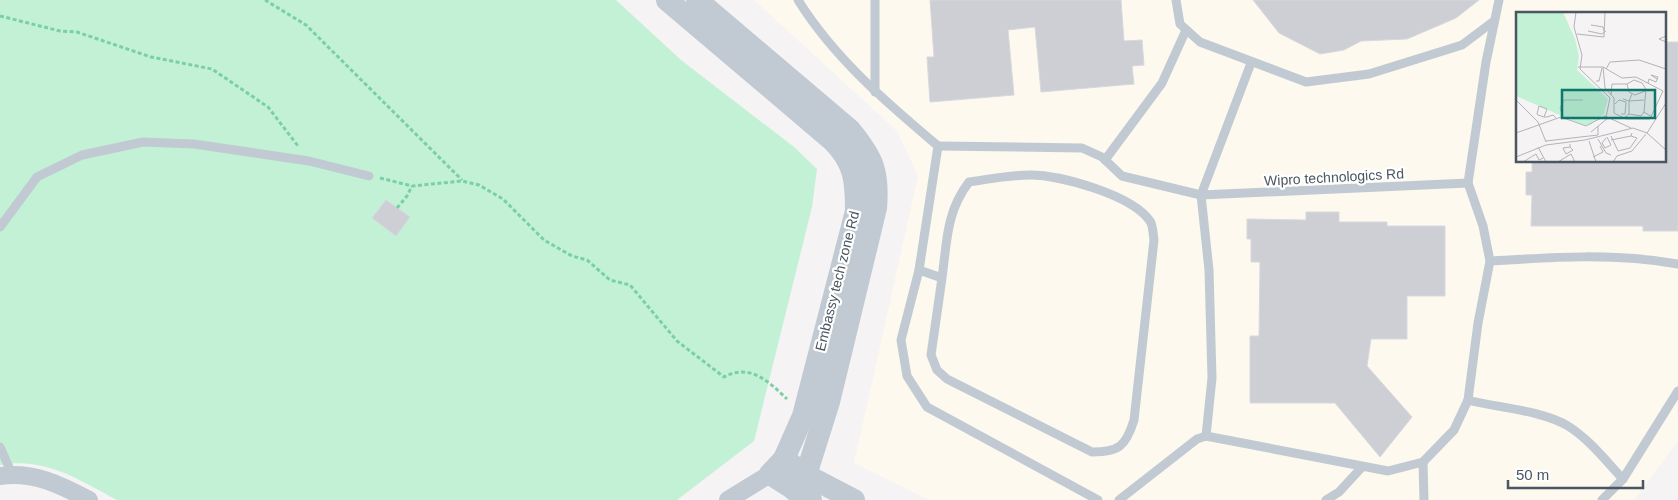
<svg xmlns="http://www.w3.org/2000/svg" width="1678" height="500" font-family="Arial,sans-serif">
  <rect width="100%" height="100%" fill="#f5f3f3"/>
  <path fill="#fdf9ef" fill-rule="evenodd" d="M 754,0 L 1678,0 L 1678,441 L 1634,500 L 929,500 L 854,463 L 918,176 L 897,131 ZM 1517,14 L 1664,14 L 1664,161 L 1517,161 Z"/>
  <path fill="#c3f1d5" d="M 0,0 L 616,0 L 681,60 L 794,147 L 817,169 L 812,207 L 754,441 L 677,500 L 117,500 C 79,480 45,457 0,465 Z"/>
  <g fill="#cdcfd5" stroke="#d7d9de">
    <polygon points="930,0 1121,0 1124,41 1142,40 1144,65 1132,66 1134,84 1041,92 1035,27 1008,30 1014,95 930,102 927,57 934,57"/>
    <polygon points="1253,0 1479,0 1456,18 1407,39 1361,41 1344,50 1320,54 1279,33"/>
    <polygon points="1664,42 1678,42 1678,231 1643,231 1643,226 1531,226 1532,195 1526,195 1526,172 1532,172 1532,161 1664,161"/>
    <polygon points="386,200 410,217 396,236 372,218"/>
    <polygon points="1306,212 1339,212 1339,222 1387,222 1387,226 1445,226 1445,296 1407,296 1407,339 1371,339 1367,366 1412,417 1380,457 1335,403 1250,403 1250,336 1259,336 1260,262 1251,262 1251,239 1247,239 1247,219 1306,220"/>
  </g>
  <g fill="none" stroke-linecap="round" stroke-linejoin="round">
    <g stroke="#7ad0a6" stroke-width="3" stroke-dasharray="4 2.5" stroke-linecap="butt">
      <polyline points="265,0 306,25 462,180"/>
      <polyline points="0,16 60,31 77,32 151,57 212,69 268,107 298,146"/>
      <path d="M 380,178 L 412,186 L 462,181 L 479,185 L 503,199 L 544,240 L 572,256 L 587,260 L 610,280 L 630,285 L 677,341 L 724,377 C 750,363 768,381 787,399"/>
      <polyline points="397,208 407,196 412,186"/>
    </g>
    <g stroke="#c1cad2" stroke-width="9">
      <path d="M 798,0 C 834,58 887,103 938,146 L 919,270 L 901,340 L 907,376 L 927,407 L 1098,500"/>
      <polyline points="875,0 875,92"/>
      <polyline points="1176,0 1180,24 1200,42 1306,82 1369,74 1462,45 1494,21"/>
      <polyline points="1251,63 1201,195 1468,183"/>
      <polyline points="938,146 1082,148 1102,157 1122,176 1201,195 1209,270 1212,378 1206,436"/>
      <polyline points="1105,160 1162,83 1186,30"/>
      <polyline points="0,227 37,177 82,155 143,142 194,144 309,161 369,176"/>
      <path d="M 1490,261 C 1553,257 1616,253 1678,264"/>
      <path d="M 919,270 L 942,278 C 947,242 946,212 969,182 C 990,179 1010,175 1030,175 C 1061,175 1132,195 1150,221 C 1153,225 1153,234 1154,240 L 1134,420 C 1126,446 1119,452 1092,452 L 947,379 L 937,370 L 931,355 L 942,278"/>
      <polyline points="1468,400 1478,323 1490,261 1483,226 1468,183 1486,62 1499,0"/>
      <polyline points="0,447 12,474"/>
      <polyline points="1423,462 1424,500"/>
      <path d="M 1119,500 L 1197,439 L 1206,436 L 1388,471 L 1423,462 L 1454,430 L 1468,400 C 1498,408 1541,410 1568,426 C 1589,439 1606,461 1623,479"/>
      <polyline points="1326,500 1339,492 1362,467"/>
      <polyline points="1602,500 1623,479 1678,391"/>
    </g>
    <g stroke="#c1cad2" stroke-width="18">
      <path d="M 0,476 C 33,471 61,485 89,500"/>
      <polyline points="728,500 770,474"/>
    </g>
    <g stroke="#c1cad2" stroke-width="22">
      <path d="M 667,0 L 832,140 C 855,163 856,181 856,211 L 803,416 L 784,459"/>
      <path d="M 697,0 L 850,130 C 873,158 879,171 876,208 L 829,402 L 806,475 L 794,490"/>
      <polyline points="811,500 770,474 784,459 806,475 854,500"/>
    </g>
  </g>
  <g text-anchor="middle" stroke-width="4.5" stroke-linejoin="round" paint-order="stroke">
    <g font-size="14" fill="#4a5661" stroke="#fff">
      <text transform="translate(1334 177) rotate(-3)" y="5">Wipro technologics Rd</text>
      <text transform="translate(837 281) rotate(-76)" y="5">Embassy tech zone Rd</text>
    </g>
  </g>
  <g transform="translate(1516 12)">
    <rect width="150" height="150" fill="#f5f3f3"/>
    <path d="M 0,0 L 47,0 L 59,27 L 63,44 L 61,58 L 92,87 L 88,102 L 74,113 L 67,113 L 0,84 Z" fill="#c3f1d5"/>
    <path fill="none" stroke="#b1b4b9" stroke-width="1" d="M 60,0 L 58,15 L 66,43 L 64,57 L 94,86 L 90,105M 75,13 L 87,15 L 88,19M 72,19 L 86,22 L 90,19M 61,22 L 88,25 L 89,0M 150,24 L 143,27 L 150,30M 62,55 L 87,55 L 89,76 L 98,86 L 98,101 L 110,107 L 134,107 L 147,79 L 120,65 L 106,66 L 87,55M 90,57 L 94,50 L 123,48 L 150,57M 80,69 L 83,69 L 86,56M 132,71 L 133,67 L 140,70 L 142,65 L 135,63 L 141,67M 111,72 L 113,80 L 119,83 L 129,79M 116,82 L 113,89 L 128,88M 95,83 L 96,72 L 111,72 L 118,68 L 126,71 L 130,77 L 128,100M 107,87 L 113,89 L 113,102M 0,88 L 22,110 L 30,130M 99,92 L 103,88 L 110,90 L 109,102 L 105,102M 47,104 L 44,96 L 48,88 L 67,88M 89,104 L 115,116M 28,105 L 31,97 L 23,94 L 21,102 L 22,103 L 28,105 L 31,105 L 37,103 L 40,106M 108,106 L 113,102 L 125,104 L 128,100 L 136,105M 75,120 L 92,106M 0,121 L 45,105 L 70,114 L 89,104M 131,121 L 150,91M 95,124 L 102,139 L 114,136 L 121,126 L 115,124M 90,126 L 86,131 L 89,136 L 95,133 L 91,125M 82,127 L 90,141 L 95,143M 95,128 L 115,124 L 116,121M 30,129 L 82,123 L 82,114M 73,129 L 80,150M 22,135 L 30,150M 54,135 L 57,138 L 50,142 L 47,136 L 54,135 L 54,132M 0,145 L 30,133 L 69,128 L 117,116 L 131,121 L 150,138M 77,145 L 87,140 L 84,134M 7,150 L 20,142 L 23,148 L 27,146M 42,150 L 55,142 L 59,150M 97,150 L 101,144 L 116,139 L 130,122"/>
    <path fill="#0f766e" fill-opacity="0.15" stroke="#0f766e" stroke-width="2.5" d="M 46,78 L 139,78 L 139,106 L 46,106 Z"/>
    <rect width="150" height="150" fill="none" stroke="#4a5661" stroke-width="2.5"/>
  </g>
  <path d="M1508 480v8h135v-8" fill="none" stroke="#4a5661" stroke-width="2.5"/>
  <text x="1516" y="480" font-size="15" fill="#4a5661" stroke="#ffffff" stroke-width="4" paint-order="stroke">50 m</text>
</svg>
